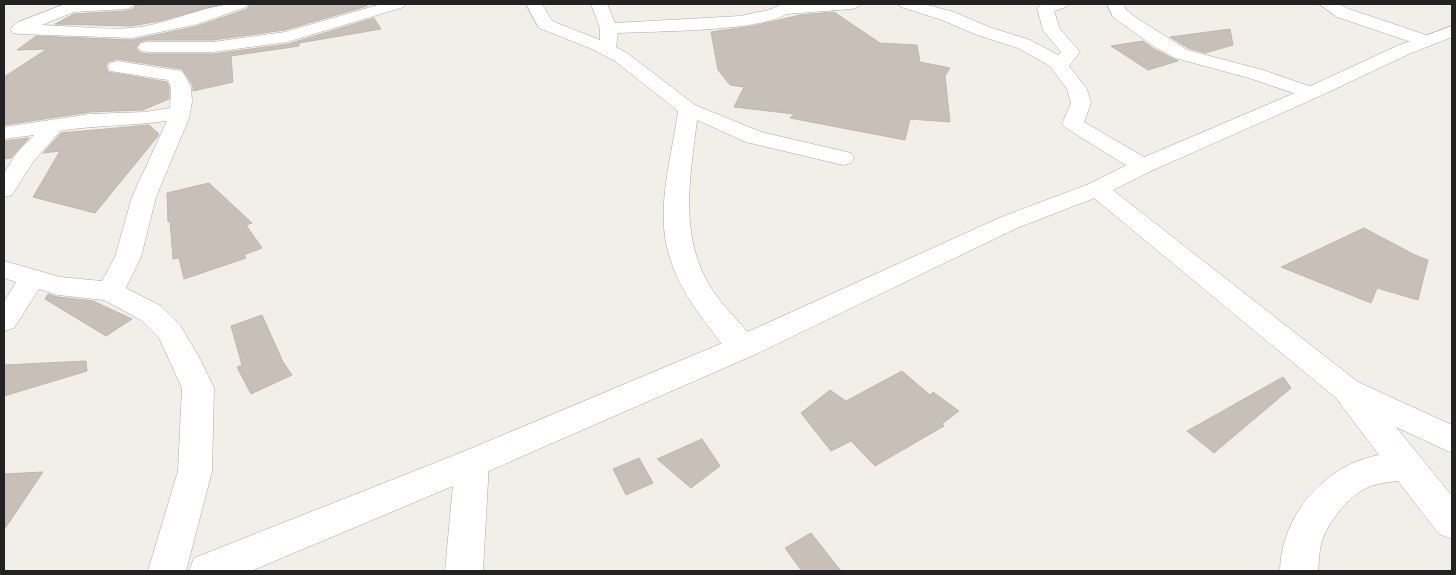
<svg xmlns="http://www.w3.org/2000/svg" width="1456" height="575" font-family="'Archivo Narrow',sans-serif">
  <rect width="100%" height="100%" fill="#f2efe9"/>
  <g fill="#c7bfb8" stroke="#c4b6ab">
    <polygon points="156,4 222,4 160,21 131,26 55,24 74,14 126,11 133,9 136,5"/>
    <polygon points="250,4 366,4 367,6 285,30 213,40 147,40 140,42 136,48 141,53 147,54 213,54 288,44 374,18 381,29 299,43 299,46 231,56 233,82 193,91 193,86 182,69 116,59 108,62 106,66 108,72 167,82 169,87 169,99 143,110 90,112 4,125 4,77 47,49 17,50 36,36 132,40 198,26 247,9"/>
    <polygon points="834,12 880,43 917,45 920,62 950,68 945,76 950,122 910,119 905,140 790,118 794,114 734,107 744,87 730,85 718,70 711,32 753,26 800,15"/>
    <polygon points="1230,29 1233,45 1205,53 1188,48 1170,37"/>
    <polygon points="1143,41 1154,49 1178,61 1148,70 1111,46"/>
    <polygon points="149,125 159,134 158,136 95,213 33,197 60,151 43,153 61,133"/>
    <polygon points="29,138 11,158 4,159 4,141"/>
    <polygon points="209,183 252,223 246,225 262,248 244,255 246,258 184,279 179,258 173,259 170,221 168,222 167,193"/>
    <polygon points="1364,228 1415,255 1428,260 1418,300 1377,288 1371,303 1281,267"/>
    <polygon points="48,294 58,297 93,301 132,319 106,336 45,299"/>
    <polygon points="262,315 283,362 292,375 251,394 237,367 242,365 231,326"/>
    <polygon points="86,361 87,371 4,396 4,365"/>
    <polygon points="902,371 930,395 933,392 959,411 942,424 944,426 875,466 851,441 831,451 801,413 830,390 846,401"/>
    <polygon points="1283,377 1291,388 1214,453 1187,431"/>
    <polygon points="702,439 720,466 691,488 657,459"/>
    <polygon points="639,458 653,483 626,495 613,469"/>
    <polygon points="43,472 4,530 4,474"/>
    <polygon points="811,533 841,571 802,571 785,548"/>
  </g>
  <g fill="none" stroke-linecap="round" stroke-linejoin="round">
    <defs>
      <g id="minor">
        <path d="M 65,4 L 134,4 L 132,7 L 126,9 L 74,12 L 42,25 C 71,26 102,30 131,28 C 171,25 208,1 248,4 L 246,7 L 198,24 L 132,38 L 19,34 L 13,33 L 10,29 L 18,22 Z"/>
        <polygon points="381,4 406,4 404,7 287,42 213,52 147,52 141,51 138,47 141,43 147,42 213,42 285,32"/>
        <path d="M 526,4 L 542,4 L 552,21 L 600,40 L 600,28 L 591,4 L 607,4 L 615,23 L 740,16 L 769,10 L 782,4 L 860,4 L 858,7 L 852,9 L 786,14 C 757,32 656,31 618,33 L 616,47 L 627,53 L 695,105 L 761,132 L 851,153 L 854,158 L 851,163 L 843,165 L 746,142 L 697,120 C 690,178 678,239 713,291 C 726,311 746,326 758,347 L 754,355 C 732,361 724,347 712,331 C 695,309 678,285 670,258 C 654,211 672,158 678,111 L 615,61 L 592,49 L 539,28 Z"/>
        <polygon points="899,4 924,4 954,12 989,27 1030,40 1058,55 1061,52 1043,30 1037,8 1042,4 1068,4 1066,7 1054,11 1060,29 1080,52 1069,66 1087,89 1091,103 1084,122 1151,161 1154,166 1151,171 1143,173 1135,171 1066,128 1062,124 1071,103 1067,89 1050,66 1018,48 977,35 942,20 901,7"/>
        <polygon points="1107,4 1123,4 1126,10 1138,19 1187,50 1263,70 1318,89 1321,93 1318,97 1311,99 1249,78 1175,58 1155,47 1113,17"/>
        <polygon points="1319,4 1339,4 1349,9 1432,37 1435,41 1432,45 1426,46 1420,45 1337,17"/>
        <path d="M 117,61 L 182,71 L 191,87 L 192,102 L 189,118 L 156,197 L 141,257 L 126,288 L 161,306 L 180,325 L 199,357 L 214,388 L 212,471 L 186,571 L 148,571 L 178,471 L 182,388 L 159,338 L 141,320 L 104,300 L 58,295 L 39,289 L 14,328 L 4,331 L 4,302 L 16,282 L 4,278 L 4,261 L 60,277 L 102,281 L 115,257 L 132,197 L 167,121 C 131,126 96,125 60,131 L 33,162 L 12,195 L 4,197 L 4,173 L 16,154 L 34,135 L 4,139 L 4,127 L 90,114 L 145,112 L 170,108 L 171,87 L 168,80 L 110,71 L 108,67 L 110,63 Z"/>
        <path d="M 1097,182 L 1105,184 L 1358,382 L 1452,425 L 1452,453 L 1396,427 L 1452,496 L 1452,539 L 1439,534 L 1398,481 C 1390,482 1380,483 1371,486 C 1350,494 1327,522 1321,544 C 1319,553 1319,562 1318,571 L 1280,571 C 1281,515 1325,465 1379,455 L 1336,398 L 1089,194 L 1085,189 L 1089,184 Z"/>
        <polygon points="472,449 484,453 489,463 483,571 445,571 455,463 460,453"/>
      </g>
      <polygon id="tertiary" points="1452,26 1452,37 1409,54 1318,97 1151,171 1105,194 1017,228 754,355 484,473 251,571 189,571 194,558 460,453 732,339 999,218 1089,184 1135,161 1304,89 1397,46"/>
    </defs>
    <use href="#minor" stroke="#a9a9a9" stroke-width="1"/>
    <use href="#tertiary" stroke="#a9a9a9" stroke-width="1"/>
    <use href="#minor" fill="#fff" fill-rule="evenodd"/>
    <use href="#tertiary" fill="#fff" fill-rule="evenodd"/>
  </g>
  <rect width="1456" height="575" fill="none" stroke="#222222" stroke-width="10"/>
</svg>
